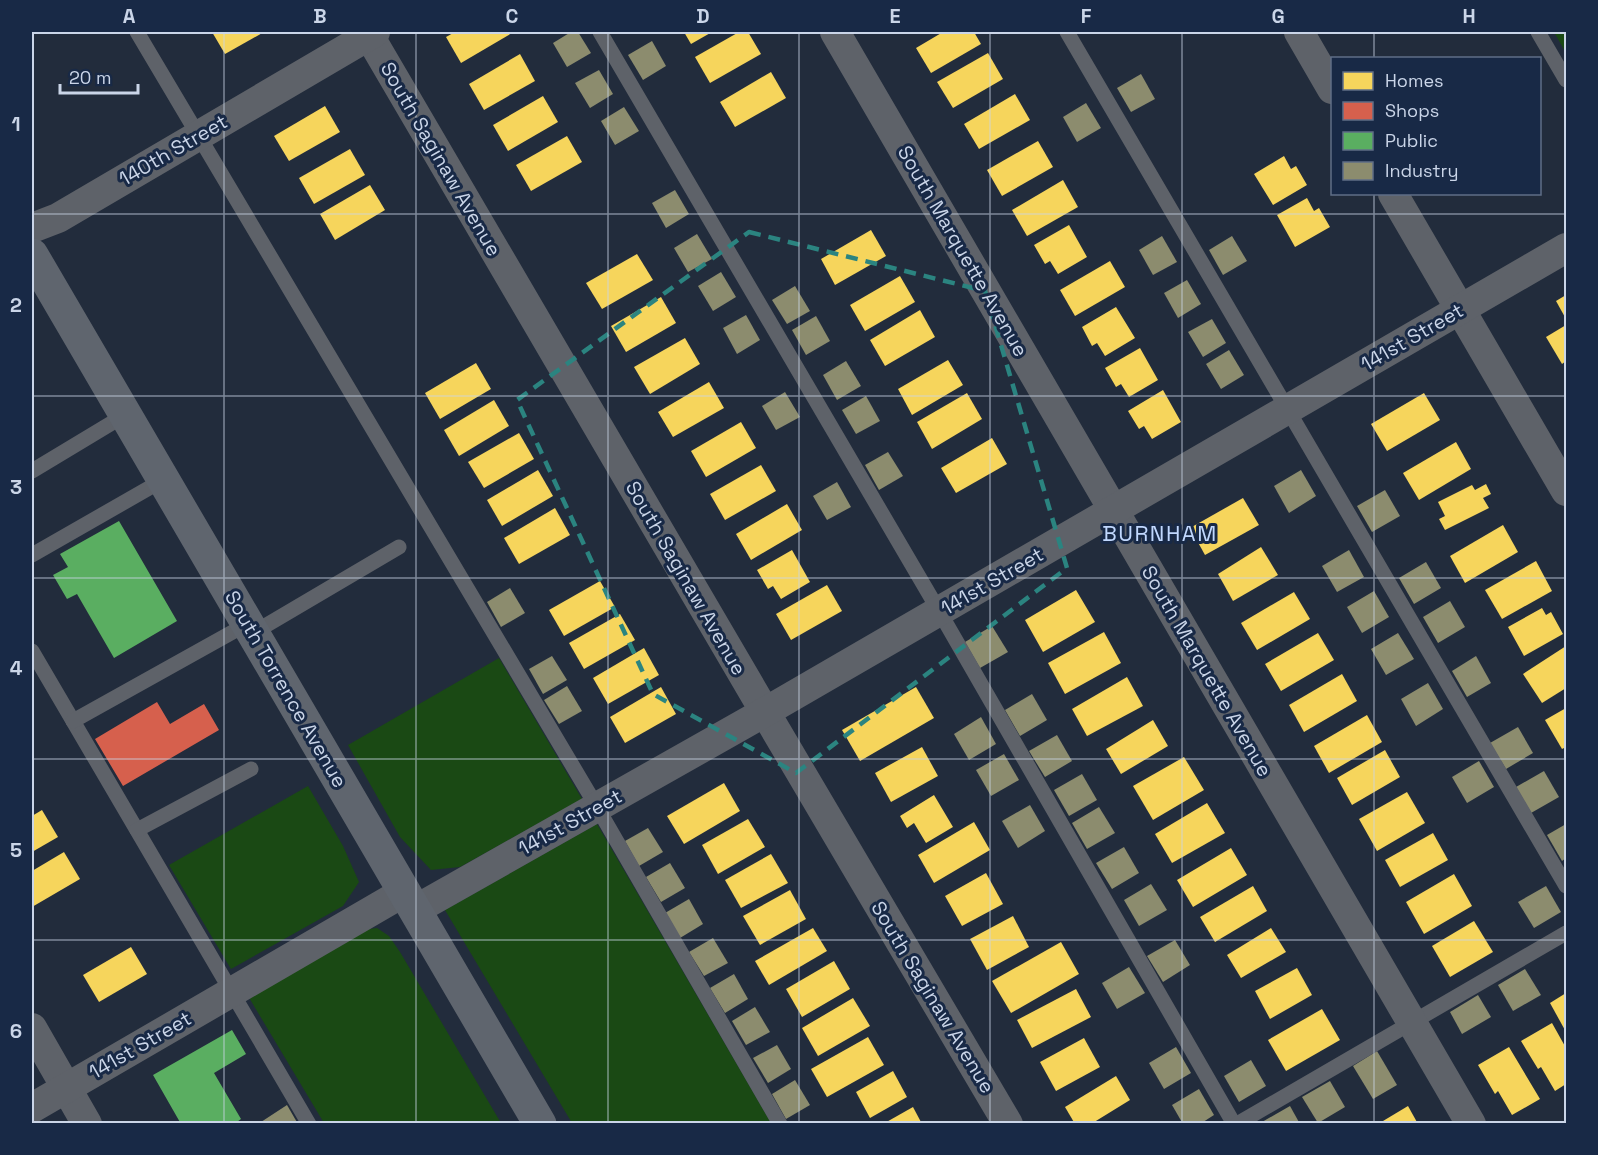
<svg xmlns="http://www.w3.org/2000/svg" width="1598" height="1155" font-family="'Space Grotesk',sans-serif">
  <rect width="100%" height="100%" fill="#222c3c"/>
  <g fill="#1a4914">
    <polygon points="1554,32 1566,32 1566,53"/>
    <polygon points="499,658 582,799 460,867 431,870 400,837 348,745"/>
    <polygon points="308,786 343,846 359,882 343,906 231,969 169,865"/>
    <polygon points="597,824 771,1123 572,1123 445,910"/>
    <polygon points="377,928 389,936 400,952 501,1123 324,1123 248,996 362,930"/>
  </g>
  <g fill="#f6d55c">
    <polygon points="212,32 264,32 225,54"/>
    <polygon points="455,32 511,32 512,33 461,63 446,37"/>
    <polygon points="684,32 712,32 691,44"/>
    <polygon points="739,32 748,32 761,54 710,83 695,57"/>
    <polygon points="943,32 974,32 981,44 931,73 916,48"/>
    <polygon points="988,53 1003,79 953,108 937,82"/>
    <polygon points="520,54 535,81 484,110 469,84"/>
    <polygon points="771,72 786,98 735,127 720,102"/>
    <polygon points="1015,94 1030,120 979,149 964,124"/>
    <polygon points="543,96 558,122 508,151 493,125"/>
    <polygon points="325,106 340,132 289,161 274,136"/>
    <polygon points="567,136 582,162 531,191 516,165"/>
    <polygon points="1038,141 1053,167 1002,196 987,170"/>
    <polygon points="350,149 365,175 314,204 299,178"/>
    <polygon points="1284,156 1291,169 1296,166 1307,185 1273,205 1254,174"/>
    <polygon points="1063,180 1078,207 1027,236 1012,210"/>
    <polygon points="370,185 385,210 335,240 320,214"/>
    <polygon points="1307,198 1314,211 1319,208 1330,227 1295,247 1277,215"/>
    <polygon points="1069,225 1087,257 1058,274 1050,261 1045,264 1034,245"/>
    <polygon points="871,230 886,256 835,285 821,259"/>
    <polygon points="637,254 653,280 602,309 586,283"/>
    <polygon points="1110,261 1125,287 1075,316 1060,290"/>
    <polygon points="900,276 915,302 865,331 850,305"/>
    <polygon points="1566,295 1566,319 1556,301"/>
    <polygon points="661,297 676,323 626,352 611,326"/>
    <polygon points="1116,307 1135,338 1105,356 1097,343 1092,346 1082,327"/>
    <polygon points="920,310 935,337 885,366 870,340"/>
    <polygon points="1566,325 1566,361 1562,364 1546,337"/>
    <polygon points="685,338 700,364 650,394 634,367"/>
    <polygon points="1140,348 1158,380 1129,397 1121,384 1116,387 1105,368"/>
    <polygon points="948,360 963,385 912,415 898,389"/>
    <polygon points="476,363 491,389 440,419 425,393"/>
    <polygon points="709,382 724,408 673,437 658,412"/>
    <polygon points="1163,390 1181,422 1152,439 1144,426 1139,429 1128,411"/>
    <polygon points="967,393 982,419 932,449 917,422"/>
    <polygon points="1424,393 1440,420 1387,451 1371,424"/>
    <polygon points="494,400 509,426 459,456 444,430"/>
    <polygon points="741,422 756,448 706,477 691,451"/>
    <polygon points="519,433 534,459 484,488 468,462"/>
    <polygon points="992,438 1007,464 956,493 941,468"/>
    <polygon points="1456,442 1471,469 1419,500 1403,473"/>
    <polygon points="761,465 776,491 725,520 710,494"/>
    <polygon points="538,470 553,496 502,526 487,500"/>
    <polygon points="1486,484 1491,494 1483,498 1489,508 1445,530 1439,519 1445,516 1438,502 1472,485 1475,490"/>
    <polygon points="1243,498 1259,525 1205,555 1190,528"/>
    <polygon points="787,504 802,530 751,560 736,534"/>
    <polygon points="555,508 570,535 519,564 504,538"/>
    <polygon points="1503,525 1518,552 1465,583 1450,556"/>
    <polygon points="1261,547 1278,575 1233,601 1218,574"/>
    <polygon points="792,550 810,582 781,599 773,586 768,589 757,570"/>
    <polygon points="1536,561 1552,591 1502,619 1485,590"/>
    <polygon points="600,581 615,607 564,636 549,610"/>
    <polygon points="827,585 842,611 791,640 776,614"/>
    <polygon points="1076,590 1095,622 1043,652 1025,620"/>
    <polygon points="1294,592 1310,619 1257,650 1241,623"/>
    <polygon points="1542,608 1546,615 1551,612 1563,634 1524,656 1508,627"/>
    <polygon points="620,614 635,640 584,669 569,643"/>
    <polygon points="1104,632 1121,663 1065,694 1048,663"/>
    <polygon points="1318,633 1334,660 1281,691 1265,664"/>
    <polygon points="1566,646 1566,688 1542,703 1523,674"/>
    <polygon points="644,648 659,675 608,704 593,678"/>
    <polygon points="1342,674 1357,701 1304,732 1289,705"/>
    <polygon points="1127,677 1143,706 1087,736 1072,709"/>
    <polygon points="661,687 676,714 625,743 610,717"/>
    <polygon points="916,687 934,718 860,761 842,730"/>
    <polygon points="1566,708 1566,747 1562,749 1545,720"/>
    <polygon points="1367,715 1382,742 1329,773 1314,746"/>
    <polygon points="1153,720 1168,746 1121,774 1106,749"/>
    <polygon points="922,747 938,776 891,802 875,773"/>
    <polygon points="1385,750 1400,777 1352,805 1337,778"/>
    <polygon points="1184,757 1204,790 1153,820 1133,786"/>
    <polygon points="724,783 740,811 684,844 667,816"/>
    <polygon points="1407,792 1425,823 1377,851 1359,819"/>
    <polygon points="934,795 953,827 926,843 914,823 907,828 900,816"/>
    <polygon points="1207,803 1225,833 1172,863 1155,834"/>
    <polygon points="42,810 58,837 32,852 32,816"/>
    <polygon points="748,819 765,847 718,874 702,845"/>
    <polygon points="974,822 990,850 934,883 918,855"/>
    <polygon points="1433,833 1448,860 1400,887 1385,860"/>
    <polygon points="1231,848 1247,875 1193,907 1177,880"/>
    <polygon points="64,852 80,879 32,907 32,871"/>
    <polygon points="771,854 788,883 741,908 725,880"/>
    <polygon points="986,873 1003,904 962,926 945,896"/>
    <polygon points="1454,874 1472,906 1424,934 1406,902"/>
    <polygon points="1253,886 1267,911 1215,942 1200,917"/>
    <polygon points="790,890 806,919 760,945 743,916"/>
    <polygon points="1013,916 1029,947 987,970 970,939"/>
    <polygon points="1474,921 1493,952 1450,977 1432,946"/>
    <polygon points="813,928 827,951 769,985 755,961"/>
    <polygon points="1271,928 1286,952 1241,978 1227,955"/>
    <polygon points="1061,942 1079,974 1011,1013 992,981"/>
    <polygon points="131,947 147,974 99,1002 83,975"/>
    <polygon points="834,961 850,989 802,1017 786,989"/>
    <polygon points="1297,968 1312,995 1270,1019 1255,991"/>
    <polygon points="1076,989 1091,1017 1032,1048 1017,1020"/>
    <polygon points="1566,993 1566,1032 1550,1003"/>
    <polygon points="853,998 870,1026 818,1056 802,1028"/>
    <polygon points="1322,1009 1340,1040 1286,1071 1268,1040"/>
    <polygon points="1552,1023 1566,1048 1566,1084 1555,1091 1541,1067 1538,1069 1521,1041"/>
    <polygon points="868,1037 884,1065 827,1097 811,1069"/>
    <polygon points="1084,1038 1100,1067 1056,1091 1040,1062"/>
    <polygon points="1509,1047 1540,1099 1512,1115 1498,1091 1495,1094 1478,1065"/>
    <polygon points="893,1071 907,1097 870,1118 856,1092"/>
    <polygon points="1116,1076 1130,1100 1091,1124 1075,1124 1065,1107"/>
    <polygon points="1408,1106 1418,1124 1378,1124"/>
    <polygon points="913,1107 922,1124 883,1124"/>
  </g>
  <polygon fill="#d6604d" points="157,702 170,724 204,704 219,730 123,786 95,739"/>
  <g fill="#5aae61">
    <polygon points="119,521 177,621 114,658 77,594 67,599 53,575 68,567 60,554"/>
    <polygon points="232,1030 246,1054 214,1073 241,1119 234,1124 181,1124 153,1075"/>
  </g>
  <g fill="#8c8c6e">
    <polygon points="571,32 578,32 591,53 567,67 553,43"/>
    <polygon points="652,41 666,66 643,80 628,55"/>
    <polygon points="599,70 613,94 590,108 575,83"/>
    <polygon points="1141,74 1155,99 1131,112 1117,88"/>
    <polygon points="1086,103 1101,128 1077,142 1063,117"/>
    <polygon points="624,107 639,131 615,145 601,121"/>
    <polygon points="675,190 689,214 666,228 652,203"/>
    <polygon points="697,234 712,259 688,272 674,248"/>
    <polygon points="1162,236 1177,262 1153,275 1139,250"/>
    <polygon points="1232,236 1247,261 1223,275 1209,250"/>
    <polygon points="721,272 736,297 713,311 698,286"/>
    <polygon points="1187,280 1201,304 1178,318 1164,293"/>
    <polygon points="795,286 810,311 787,324 772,300"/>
    <polygon points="746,315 760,340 737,354 723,328"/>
    <polygon points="816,316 830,341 806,355 792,330"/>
    <polygon points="1212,319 1226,343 1203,357 1188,332"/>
    <polygon points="1229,350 1244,375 1221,389 1206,364"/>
    <polygon points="846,361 861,386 837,400 823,375"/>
    <polygon points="785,392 800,417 776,430 762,406"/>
    <polygon points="866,396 880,421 856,434 842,410"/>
    <polygon points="888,452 903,476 879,490 865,465"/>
    <polygon points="1301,470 1316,496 1289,513 1274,486"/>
    <polygon points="837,482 851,507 827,520 813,496"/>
    <polygon points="1385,490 1400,516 1372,532 1357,506"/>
    <polygon points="1349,550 1364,577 1337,592 1322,566"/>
    <polygon points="1426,562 1441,588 1414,604 1399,578"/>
    <polygon points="510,588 525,613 501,627 487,602"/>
    <polygon points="1374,591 1389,617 1362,633 1347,607"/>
    <polygon points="1450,601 1465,627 1438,643 1423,617"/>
    <polygon points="992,626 1008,652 980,668 965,642"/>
    <polygon points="1398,633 1414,659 1386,675 1371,649"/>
    <polygon points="552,656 567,680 543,694 529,669"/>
    <polygon points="1476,656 1491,683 1467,697 1452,671"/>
    <polygon points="1428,683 1443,709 1416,726 1401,699"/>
    <polygon points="567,686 582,711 559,724 544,700"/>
    <polygon points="1032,694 1047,720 1020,736 1005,710"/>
    <polygon points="981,717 996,744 969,760 954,734"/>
    <polygon points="1518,727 1533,753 1506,769 1490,743"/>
    <polygon points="1057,735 1072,761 1045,777 1029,751"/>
    <polygon points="1004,754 1019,780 991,796 976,770"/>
    <polygon points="1479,761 1494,787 1467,803 1452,777"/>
    <polygon points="1544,771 1559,797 1531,813 1516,787"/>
    <polygon points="1082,774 1097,800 1069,816 1054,790"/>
    <polygon points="1030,805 1045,831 1018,848 1002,821"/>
    <polygon points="1099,807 1115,833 1087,849 1072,823"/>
    <polygon points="1566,824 1566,858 1562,861 1547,835"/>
    <polygon points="648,828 663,852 639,866 625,841"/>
    <polygon points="1124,847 1139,873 1112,889 1096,863"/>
    <polygon points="670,863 685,888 661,902 646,877"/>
    <polygon points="1151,884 1167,910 1139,926 1124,900"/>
    <polygon points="1546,886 1561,912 1534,928 1518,902"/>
    <polygon points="689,899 703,924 680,938 665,913"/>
    <polygon points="713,938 728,963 704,976 689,952"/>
    <polygon points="1175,940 1190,965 1163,982 1147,956"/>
    <polygon points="1129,967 1145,993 1117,1009 1102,983"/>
    <polygon points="1525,969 1541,995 1513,1011 1498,985"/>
    <polygon points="734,974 748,999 725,1013 710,988"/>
    <polygon points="1478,995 1491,1017 1462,1034 1450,1012"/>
    <polygon points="755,1007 770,1032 746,1045 732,1021"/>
    <polygon points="777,1045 791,1069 768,1083 753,1058"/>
    <polygon points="1176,1047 1191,1073 1164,1089 1149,1063"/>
    <polygon points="1377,1051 1397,1085 1373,1099 1353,1066"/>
    <polygon points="1251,1060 1266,1086 1239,1102 1224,1076"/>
    <polygon points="795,1080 810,1105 786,1119 772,1094"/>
    <polygon points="1330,1081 1345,1107 1318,1123 1302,1097"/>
    <polygon points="1199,1089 1214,1115 1200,1124 1183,1124 1172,1105"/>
    <polygon points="287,1105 298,1124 262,1124 261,1122"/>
    <polygon points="1290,1106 1300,1124 1263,1124 1262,1122"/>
  </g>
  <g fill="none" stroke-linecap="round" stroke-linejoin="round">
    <g stroke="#5e6269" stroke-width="15">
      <polyline points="137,32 597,807 780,1124"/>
      <polyline points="600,32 939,611 1234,1124"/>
      <polyline points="1067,32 1566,886"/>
      <polyline points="1538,32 1566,80"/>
      <polyline points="32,471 125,415"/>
      <polyline points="32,555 163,480"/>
      <polyline points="253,633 399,547"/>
      <polyline points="32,651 309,1124"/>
      <polyline points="73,721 247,624"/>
      <polyline points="137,830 251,769"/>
      <polyline points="1237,1124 1566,933"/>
    </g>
    <g stroke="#5e6269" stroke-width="30">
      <polyline points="367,32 765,712 1008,1124"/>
      <polyline points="835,32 1471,1124"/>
      <polyline points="1299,32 1332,89"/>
      <polyline points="1393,194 1566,491"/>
      <polyline points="32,228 58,218 375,32"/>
      <polyline points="415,910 765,712 1566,248"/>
      <polyline points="32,1028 87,1124"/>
      <polyline points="32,1108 404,892"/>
    </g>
    <polyline stroke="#5f656e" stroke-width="33" points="32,255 540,1124"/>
  </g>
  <path fill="none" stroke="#2b8480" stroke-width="4.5" stroke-dasharray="12 8" stroke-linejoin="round" d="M 749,232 L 985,291 L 1067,568 L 796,773 L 653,694 L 517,400 Z"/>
  <path fill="none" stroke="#cad5e8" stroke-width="1.5" stroke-opacity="0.55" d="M 224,32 L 224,1124M 416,32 L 416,1124M 608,32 L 608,1124M 799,32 L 799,1124M 990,32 L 990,1124M 1182,32 L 1182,1124M 1374,32 L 1374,58M 1374,194 L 1374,1124M 32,214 L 1566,214M 32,396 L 1566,396M 32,578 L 1566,578M 32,759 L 1566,759M 32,940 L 1566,940"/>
  <g text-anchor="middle" stroke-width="6" stroke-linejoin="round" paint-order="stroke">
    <g font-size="20" fill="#cad5e8" stroke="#182946">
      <text transform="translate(173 150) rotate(-30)" y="7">140th Street</text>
      <text transform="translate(441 159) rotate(60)" y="7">South Saginaw Avenue</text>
      <text transform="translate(963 251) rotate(60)" y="7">South Marquette Avenue</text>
      <text transform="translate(1412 337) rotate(-30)" y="7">141st Street</text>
      <text transform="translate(686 578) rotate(60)" y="7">South Saginaw Avenue</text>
      <text transform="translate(992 581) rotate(-30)" y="7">141st Street</text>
      <text transform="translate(1207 671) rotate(60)" y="7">South Marquette Avenue</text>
      <text transform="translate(286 689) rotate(60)" y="7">South Torrence Avenue</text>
      <text transform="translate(570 822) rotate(-29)" y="7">141st Street</text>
      <text transform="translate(933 997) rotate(59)" y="7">South Saginaw Avenue</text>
      <text transform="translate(140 1045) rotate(-30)" y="7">141st Street</text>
    </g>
    <g font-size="22" letter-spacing="1.5" fill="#c1d8fe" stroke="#182946">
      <text x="1160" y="541">BURNHAM</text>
    </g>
  </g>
  <rect width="1598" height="1155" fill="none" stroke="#182946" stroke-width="66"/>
  <rect x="1331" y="57" width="210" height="138" fill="#182946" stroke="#5f6e87" stroke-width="1.5"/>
  <rect x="1343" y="72" width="30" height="18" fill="#f6d55c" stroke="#5f6e87" stroke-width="1.5"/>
  <text x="1385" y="87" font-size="18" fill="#cad5e8">Homes</text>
  <rect x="1343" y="102" width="30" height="18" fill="#d6604d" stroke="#5f6e87" stroke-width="1.5"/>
  <text x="1385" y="117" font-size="18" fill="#cad5e8">Shops</text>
  <rect x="1343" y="132" width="30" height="18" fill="#5aae61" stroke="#5f6e87" stroke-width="1.5"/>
  <text x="1385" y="147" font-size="18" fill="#cad5e8">Public</text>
  <rect x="1343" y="162" width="30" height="18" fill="#8c8c6e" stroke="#5f6e87" stroke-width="1.5"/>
  <text x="1385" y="177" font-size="18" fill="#cad5e8">Industry</text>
  <path d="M60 84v9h78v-9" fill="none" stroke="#cad5e8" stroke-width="3"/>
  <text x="69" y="84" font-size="18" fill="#cad5e8" stroke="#182946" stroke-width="4.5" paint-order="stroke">20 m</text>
  <rect x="33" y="33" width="1532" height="1089" fill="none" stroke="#cad5e8" stroke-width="2"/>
  <g font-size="20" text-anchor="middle" font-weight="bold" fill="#cad5e8">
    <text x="129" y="23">A</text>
    <text x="320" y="23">B</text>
    <text x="512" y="23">C</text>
    <text x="703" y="23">D</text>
    <text x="895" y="23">E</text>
    <text x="1086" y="23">F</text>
    <text x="1278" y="23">G</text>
    <text x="1469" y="23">H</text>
    <text x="16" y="131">1</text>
    <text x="16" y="312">2</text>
    <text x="16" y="494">3</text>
    <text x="16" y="675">4</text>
    <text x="16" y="857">5</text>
    <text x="16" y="1038">6</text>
  </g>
</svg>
